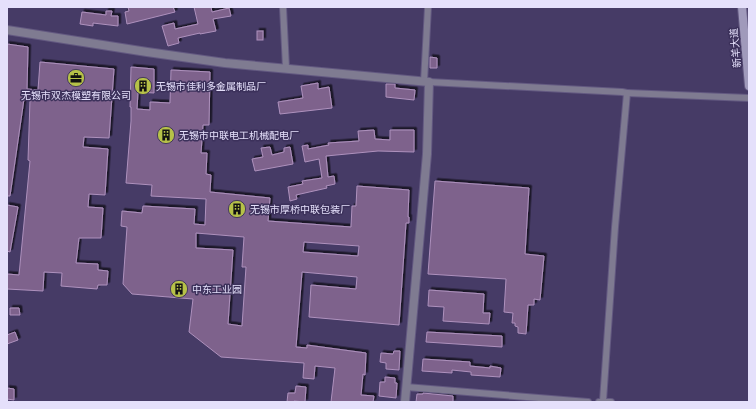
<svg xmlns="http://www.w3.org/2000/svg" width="756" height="409" font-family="'Source Serif 4','Noto Sans SC',serif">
  <defs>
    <filter id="shadow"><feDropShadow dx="2.5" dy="-2.5" stdDeviation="0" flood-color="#0009"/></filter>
  </defs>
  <rect width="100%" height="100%" fill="#463b66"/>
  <g fill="#7e628c" stroke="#ae91bd" fill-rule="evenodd" filter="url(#shadow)">
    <polygon points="128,7 173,7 175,12 127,24 125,12 129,11"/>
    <polygon points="194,7 211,7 212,12 229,8 231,16 213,19 216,31 200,34 200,33 178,38 179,43 168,46 162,26 174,23 175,29 198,24"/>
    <polygon points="106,11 112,11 111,16 118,16 118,26 93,23 93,26 80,24 82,12 106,15"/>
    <rect x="257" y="31" width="6" height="9"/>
    <polygon points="7,44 28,47 27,89 38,90 40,62 114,69 109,138 84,137 83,147 108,149 105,195 89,194 88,207 103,208 101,238 79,238 76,263 98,264 98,270 108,271 107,285 98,285 97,289 61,286 62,273 44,272 43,291 7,289 7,274 19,275 30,161 28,160 30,100 24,99 10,196 7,196"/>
    <polygon points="430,57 437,58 437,68 430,68"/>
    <path d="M 131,67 L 154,69 L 154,93 L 138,92 L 137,109 L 150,110 L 150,102 L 170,103 L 171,70 L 210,72 L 209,125 L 203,125 L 201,153 L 207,153 L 206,174 L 211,175 L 210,192 L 270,198 L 268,221 L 351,227 L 352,206 L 356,206 L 357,186 L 409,190 L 408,217 L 409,217 L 409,223 L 406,223 L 399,325 L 309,317 L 311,285 L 356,289 L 357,277 L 302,272 L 296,347 L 307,348 L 307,345 L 366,353 L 365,375 L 363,374 L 361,395 L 374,396 L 373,402 L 331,402 L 335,368 L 315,366 L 314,379 L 303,378 L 304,363 L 221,357 L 189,332 L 193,299 L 132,294 L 123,284 L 127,227 L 121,226 L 122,211 L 142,213 L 143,206 L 195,209 L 194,224 L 205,225 L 206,199 L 151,196 L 152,185 L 126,183 L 131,121 L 131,107 L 130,107 ZM 196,233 L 244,237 L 242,267 L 246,267 L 242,326 L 228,324 L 233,250 L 196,248 ZM 304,242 L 359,246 L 358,256 L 303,252 Z"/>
    <polygon points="318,83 318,89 329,87 332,108 280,114 278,102 303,98 301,86"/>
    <polygon points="386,84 395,84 395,88 415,90 414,100 386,97"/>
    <polygon points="374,130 375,139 390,140 390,130 414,130 414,152 378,151 326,156 328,177 334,176 335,184 326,186 327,188 296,195 297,199 290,201 288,187 303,184 302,181 322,178 319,159 305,162 302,146 308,145 308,149 329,145 328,143 359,141 358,131"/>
    <polygon points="270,147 272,155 284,152 284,148 290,147 293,164 255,171 252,159 263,157 261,148"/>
    <polygon points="435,181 529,188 525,254 544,256 540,300 534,299 534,305 528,305 526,334 518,333 518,327 515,326 515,323 512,323 513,313 504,312 506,279 428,274"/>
    <polygon points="7,205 18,207 10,252 7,251"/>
    <polygon points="429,290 484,294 483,313 490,313 489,324 443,321 444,307 428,306"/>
    <polygon points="10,308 19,308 20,315 10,315"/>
    <polygon points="15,332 18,340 7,344 7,335"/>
    <polygon points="427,332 502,336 502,347 426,342"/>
    <polygon points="394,351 400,351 399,370 386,369 386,363 380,362 381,353 393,354"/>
    <polygon points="423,359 470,362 470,366 490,368 490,366 501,368 500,377 471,375 471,372 452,370 452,373 422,371"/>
    <polygon points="385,377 395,378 395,383 397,383 396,398 379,396 380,382 385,382"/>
    <polygon points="296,386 306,387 305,402 294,401 294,402 287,402 288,393 295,393"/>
    <polygon points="7,388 14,389 14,400 7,399"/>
    <polygon points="423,393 453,396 453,402 416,402 417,394 423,394"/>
  </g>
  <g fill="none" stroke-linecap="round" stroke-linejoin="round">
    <defs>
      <g id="minor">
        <polyline points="283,7 286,68"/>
        <polyline points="424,82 428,7"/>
        <polyline points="429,82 622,92 627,93 615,227 603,401"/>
        <polyline points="627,93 749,98"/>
        <polyline points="406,387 588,402"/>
        <polyline points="599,402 611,402"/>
      </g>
      <polyline id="tertiary" points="7,30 147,52 225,63 429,82 427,154 405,402"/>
      <polyline id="secondary" points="742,7 749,86"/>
    </defs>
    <use href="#minor" stroke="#635981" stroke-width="8"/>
    <use href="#tertiary" stroke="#635981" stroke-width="10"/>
    <use href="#secondary" stroke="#635981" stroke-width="10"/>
    <use href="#minor" stroke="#7f7b91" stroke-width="6"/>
    <use href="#tertiary" stroke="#7f7b91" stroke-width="8"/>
    <use href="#secondary" stroke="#a09abb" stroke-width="8"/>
  </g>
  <defs>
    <symbol id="office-disc" viewBox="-11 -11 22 22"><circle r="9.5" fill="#b6c148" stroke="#3c315b"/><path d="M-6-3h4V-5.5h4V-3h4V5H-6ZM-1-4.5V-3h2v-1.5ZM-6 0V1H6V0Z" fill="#111"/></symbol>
    <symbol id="building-disc" viewBox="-11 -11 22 22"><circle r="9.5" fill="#b6c148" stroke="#3c315b"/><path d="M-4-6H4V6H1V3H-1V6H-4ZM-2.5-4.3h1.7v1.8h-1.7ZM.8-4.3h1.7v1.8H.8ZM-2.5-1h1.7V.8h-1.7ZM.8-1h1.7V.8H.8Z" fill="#111"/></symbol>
  </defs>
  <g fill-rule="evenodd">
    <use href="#office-disc" x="66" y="68" width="20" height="20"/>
    <use href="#building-disc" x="133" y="76" width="20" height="20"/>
    <use href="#building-disc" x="156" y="125" width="20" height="20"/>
    <use href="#building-disc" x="227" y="199" width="20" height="20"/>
    <use href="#building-disc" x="169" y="279" width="20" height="20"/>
  </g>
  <g text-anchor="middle" stroke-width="3" stroke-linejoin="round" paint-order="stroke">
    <g font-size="10" fill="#e5e0fb" stroke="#3c315b">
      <text transform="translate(735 48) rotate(-95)" y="4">新羊大道</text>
    </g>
    <g font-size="10" fill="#e5e0fb" stroke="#3c315b" text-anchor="start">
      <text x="156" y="90">无锡市佳利多金属制品厂</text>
      <text x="76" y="99" text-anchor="middle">无锡市双杰模塑有限公司</text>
      <text x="179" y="139">无锡市中联电工机械配电厂</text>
      <text x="250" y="213">无锡市厚桥中联包装厂</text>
      <text x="192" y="293">中东工业园</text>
    </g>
  </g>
  <rect width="756" height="409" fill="none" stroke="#e5e0fb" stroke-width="16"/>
</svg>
